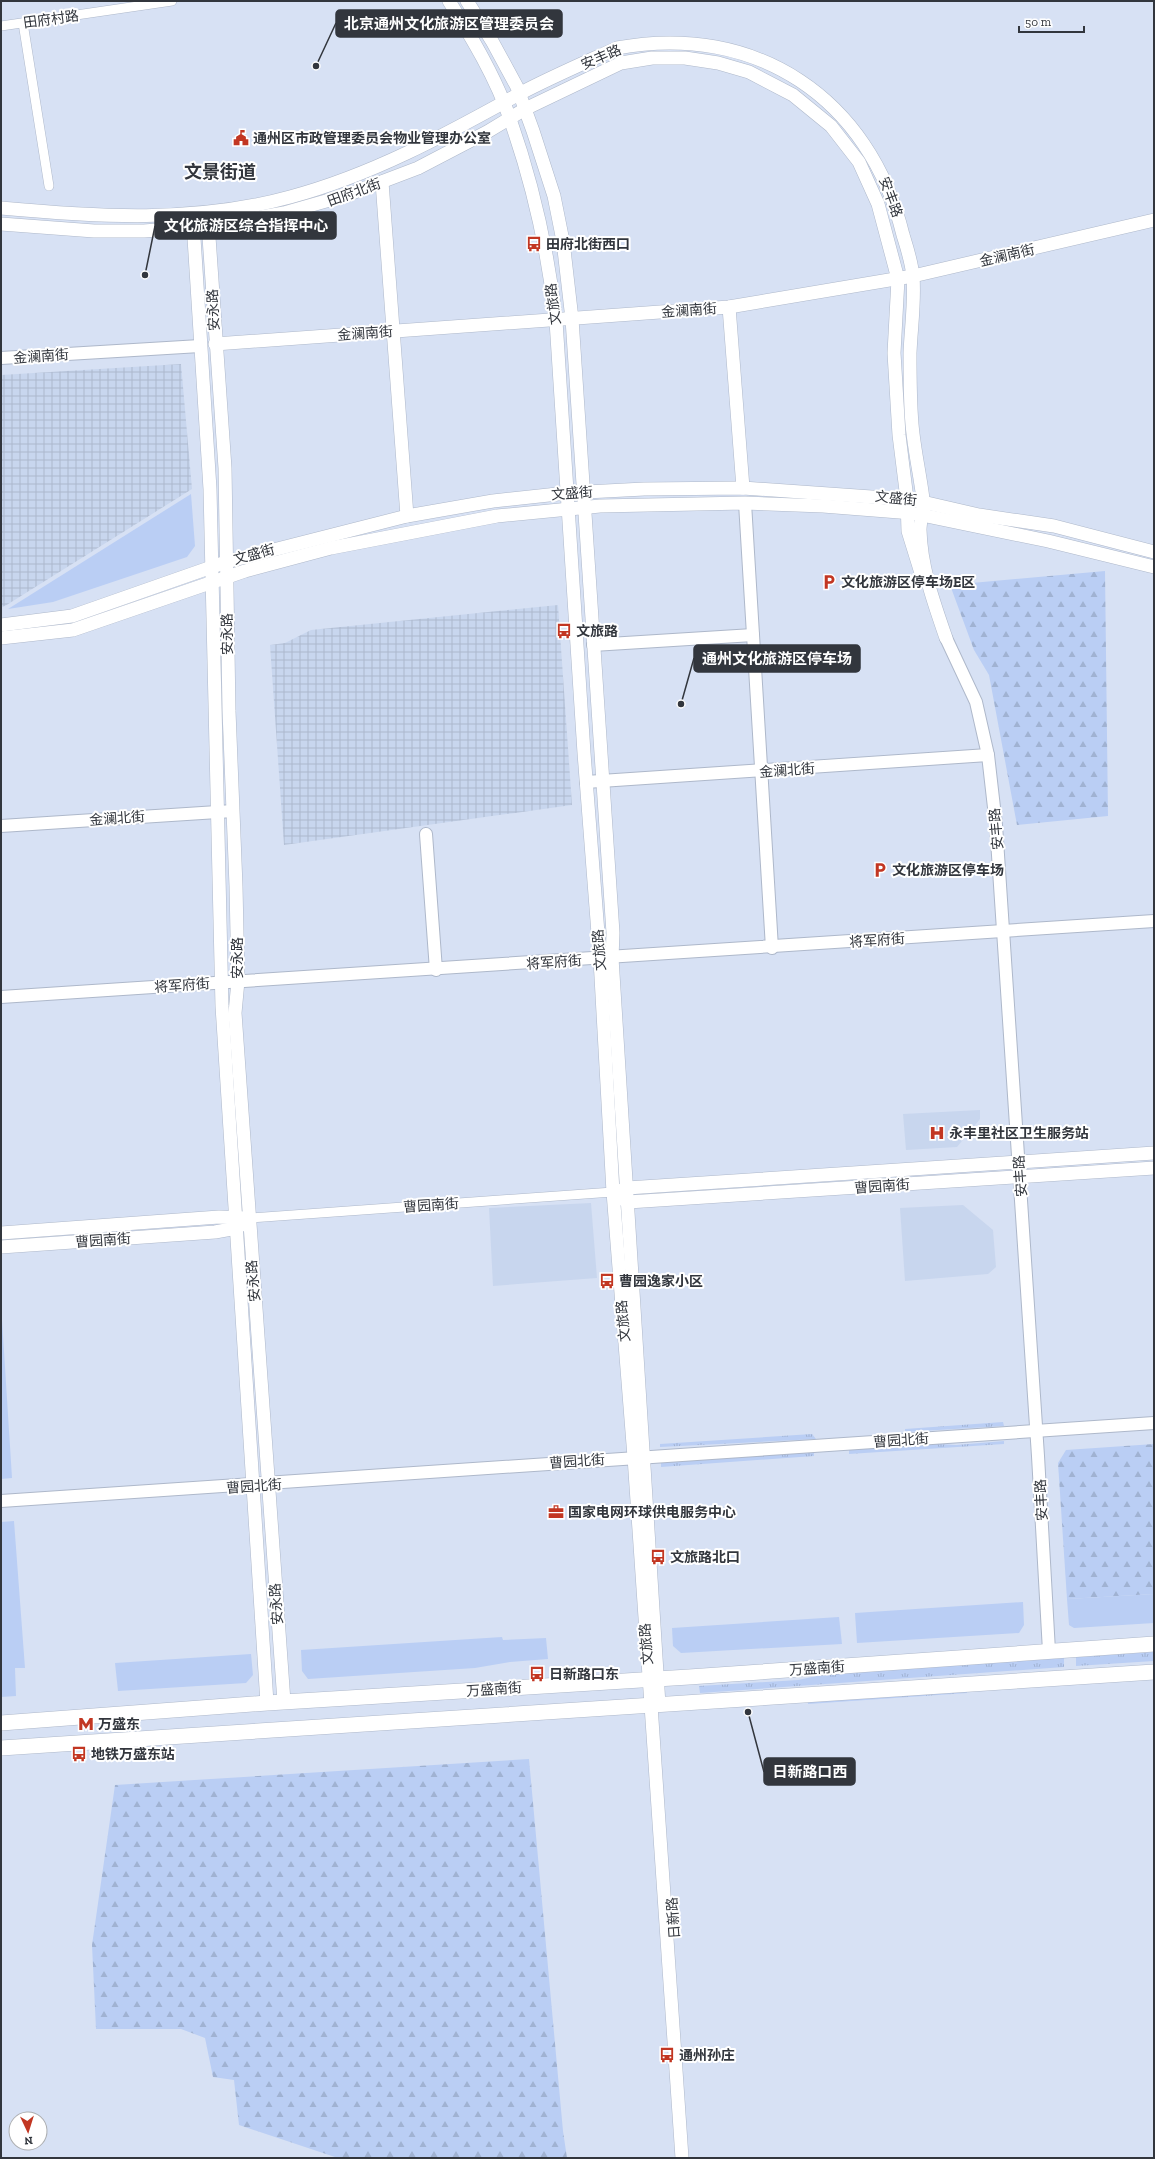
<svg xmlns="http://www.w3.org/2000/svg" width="1155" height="2159" font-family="'Zilla Slab','Noto Sans SC',serif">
  <defs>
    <pattern id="industrial-grid" width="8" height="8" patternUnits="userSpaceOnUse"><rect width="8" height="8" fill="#c8d6ee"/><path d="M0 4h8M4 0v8" fill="none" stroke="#acb8cd"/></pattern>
    <pattern id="grass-tufts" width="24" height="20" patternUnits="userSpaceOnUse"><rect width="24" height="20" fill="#bacef4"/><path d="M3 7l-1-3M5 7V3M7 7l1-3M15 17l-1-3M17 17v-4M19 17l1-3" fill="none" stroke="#a0b2d2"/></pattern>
    <pattern id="forest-firs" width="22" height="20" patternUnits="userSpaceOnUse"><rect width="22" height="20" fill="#bacef4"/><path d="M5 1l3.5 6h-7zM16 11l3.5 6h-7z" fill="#a0b2d2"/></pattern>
  </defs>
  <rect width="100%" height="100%" fill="#d7e1f4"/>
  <g fill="#c8d6ee">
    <polygon points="980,1110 980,1119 957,1147 906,1150 903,1114"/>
    <polygon points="591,1203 597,1278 493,1286 489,1208"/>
    <polygon points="963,1205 993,1230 996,1267 988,1274 905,1281 900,1208"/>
  </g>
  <g fill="url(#industrial-grid)">
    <polygon points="181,364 192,489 5,606 1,607 1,375"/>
    <polygon points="558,605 572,805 284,845 270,645 285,643 311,630"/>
  </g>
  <g fill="url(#grass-tufts)">
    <polygon points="1003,1422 1004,1426 905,1432 905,1429"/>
    <polygon points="812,1434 816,1439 660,1447 660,1444"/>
    <polygon points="1004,1441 1004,1444 849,1454 849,1449 924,1443 956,1445"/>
    <polygon points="814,1451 814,1456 661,1467 661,1462"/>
    <polygon points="1154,1652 1154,1661 1076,1666 1076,1657"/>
    <polygon points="1064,1658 1064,1667 700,1693 699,1686 798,1680 826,1674"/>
    <polygon points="967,1690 967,1693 808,1704 808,1701"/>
  </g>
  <g fill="url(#forest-firs)">
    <polygon points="1105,571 1108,816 1017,825 989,675 974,650 950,585"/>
    <polygon points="1154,1444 1154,1594 1067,1599 1058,1463 1066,1450"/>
    <polygon points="529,1759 563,2131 567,2158 338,2158 239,2125 234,2080 213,2077 205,2038 181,2029 96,2029 92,1945 115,1785"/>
  </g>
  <g fill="#bacef4">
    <polygon points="191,494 195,546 187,557 53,602 8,609"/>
    <polygon points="1,1304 12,1478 1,1479"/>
    <polygon points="14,1521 25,1668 15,1668 16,1696 1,1697 1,1522"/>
    <polygon points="1154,1594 1154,1623 1074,1628 1069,1625 1067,1599"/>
    <polygon points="1023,1602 1024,1625 1019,1633 857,1643 855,1613"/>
    <polygon points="839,1617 842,1644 681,1653 673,1646 672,1628"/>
    <polygon points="502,1637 503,1640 546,1638 548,1659 510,1662 475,1668 308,1679 302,1671 301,1650"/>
    <polygon points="251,1654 253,1675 246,1683 118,1691 115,1663"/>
  </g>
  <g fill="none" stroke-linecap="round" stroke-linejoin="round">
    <defs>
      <g id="minor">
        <polyline points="23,23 49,186"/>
        <polyline points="1,26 172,1"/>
        <polyline points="250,1218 613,1192"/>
      </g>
      <g id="tertiary">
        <polyline points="1,358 200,346"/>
        <polyline points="745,503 772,948"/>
        <polyline points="946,638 976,702 988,755 996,825 1038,1456 1049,1651"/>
        <polyline points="593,645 753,635"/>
        <polyline points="586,782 988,755"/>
        <polyline points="1,826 233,811"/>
        <polyline points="426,834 436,970"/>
        <polyline points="1,997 1154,921"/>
        <path d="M 1,1501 C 386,1478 770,1446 1154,1423"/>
      </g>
      <g id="secondary">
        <path d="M 449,1 C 472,38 496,78 510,119 C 533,184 548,252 556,321 L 584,753 L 600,959 L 613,1192 L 634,1457 L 682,2158"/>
        <polyline points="467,1 492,41 517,87 533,131 554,196 563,241 572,319 613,933 612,958 659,1705"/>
        <polyline points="382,182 407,516"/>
        <path d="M 1,208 C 98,217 195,223 290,197 C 372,175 445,135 519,94 C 551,77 584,63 617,48 C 755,22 870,98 903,235 C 907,248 912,263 913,277 C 915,302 911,328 910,353 C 910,376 910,401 912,424 C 914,449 920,474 923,499 C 924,510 920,520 920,530 C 921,568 934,603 946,638"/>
        <polyline points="203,213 209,237 225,468 229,711 236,886 238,981 235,1013 284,1702"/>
        <polyline points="195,214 194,238 210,489 222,1006 267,1703"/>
        <polyline points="1,224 94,231 144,231 207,226 284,213 347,195 418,168 487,132 525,109 621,63 652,58 685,58 718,63 749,72 793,95 831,126 859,162 878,204 898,279 894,353 899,435 907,499 908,531 921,573"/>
        <polyline points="729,307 743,488"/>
        <polyline points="215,344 729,307 913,276 1154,220"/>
        <polyline points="1,625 72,616 226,562 407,516 493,501 567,493 644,489 743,488 914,500 979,515 1054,526 1154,552"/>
        <polyline points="1,638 73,630 245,571 331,548 497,516 600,506 745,503 823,506 912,513 1048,541 1154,567"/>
        <polyline points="619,1191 627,1188 1154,1153"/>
        <polyline points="621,1198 628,1202 1154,1168"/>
        <polyline points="1,1233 219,1217 244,1218"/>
        <polyline points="1,1247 215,1232 237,1228 244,1223"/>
      </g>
      <g id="primary">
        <polyline points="1,1723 267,1703 689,1677 1154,1644"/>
        <polyline points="1,1748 1154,1672"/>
      </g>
    </defs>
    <use href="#minor" stroke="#aeb8ca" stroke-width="10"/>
    <use href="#tertiary" stroke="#aeb8ca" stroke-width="14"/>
    <use href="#secondary" stroke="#aeb8ca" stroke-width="14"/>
    <use href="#primary" stroke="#aeb8ca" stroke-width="16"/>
    <use href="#minor" stroke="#fff" stroke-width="9"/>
    <use href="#tertiary" stroke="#fff" stroke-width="12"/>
    <use href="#secondary" stroke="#fff" stroke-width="13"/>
    <use href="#primary" stroke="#fff" stroke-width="15"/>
  </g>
  <defs>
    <symbol id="civic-bare" viewBox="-9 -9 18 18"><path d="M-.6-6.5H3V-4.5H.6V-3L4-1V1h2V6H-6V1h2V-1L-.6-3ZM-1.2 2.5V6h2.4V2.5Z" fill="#c23622" stroke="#fff" stroke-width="2.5" paint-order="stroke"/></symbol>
    <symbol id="bus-bare" viewBox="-9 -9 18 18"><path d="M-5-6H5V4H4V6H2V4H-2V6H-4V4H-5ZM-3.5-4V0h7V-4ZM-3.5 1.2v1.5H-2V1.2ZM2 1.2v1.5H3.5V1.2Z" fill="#c23622" stroke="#fff" stroke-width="2.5" paint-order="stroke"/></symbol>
    <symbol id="parking-bare" viewBox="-9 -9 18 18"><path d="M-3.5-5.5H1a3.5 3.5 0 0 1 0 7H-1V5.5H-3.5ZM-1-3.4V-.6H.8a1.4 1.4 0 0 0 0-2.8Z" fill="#c23622" stroke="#fff" stroke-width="2.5" paint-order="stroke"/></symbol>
    <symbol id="hospital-bare" viewBox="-9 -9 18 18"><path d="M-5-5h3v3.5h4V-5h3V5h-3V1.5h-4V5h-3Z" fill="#c23622" stroke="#fff" stroke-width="2.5" paint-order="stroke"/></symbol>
    <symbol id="office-bare" viewBox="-9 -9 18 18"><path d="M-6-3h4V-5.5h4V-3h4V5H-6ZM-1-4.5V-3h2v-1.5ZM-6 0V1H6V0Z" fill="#c23622" stroke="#fff" stroke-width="2.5" paint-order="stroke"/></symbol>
    <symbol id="metro-bare" viewBox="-9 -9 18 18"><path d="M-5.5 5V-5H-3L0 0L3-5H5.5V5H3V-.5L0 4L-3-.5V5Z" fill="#c23622" stroke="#fff" stroke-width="2.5" paint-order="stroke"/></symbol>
  </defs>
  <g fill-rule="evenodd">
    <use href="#civic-bare" x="230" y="127" width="22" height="22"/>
    <use href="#bus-bare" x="523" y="233" width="22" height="22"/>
    <use href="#parking-bare" x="818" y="571" width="22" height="22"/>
    <use href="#bus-bare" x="553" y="620" width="22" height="22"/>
    <use href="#parking-bare" x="869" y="859" width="22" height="22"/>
    <use href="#hospital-bare" x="926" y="1122" width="22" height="22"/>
    <use href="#bus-bare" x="596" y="1270" width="22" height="22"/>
    <use href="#office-bare" x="545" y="1501" width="22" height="22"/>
    <use href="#bus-bare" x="647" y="1546" width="22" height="22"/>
    <use href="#bus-bare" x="526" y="1663" width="22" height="22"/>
    <use href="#metro-bare" x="75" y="1713" width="22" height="22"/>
    <use href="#bus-bare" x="68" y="1743" width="22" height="22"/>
    <use href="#bus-bare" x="656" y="2044" width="22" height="22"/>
  </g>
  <g text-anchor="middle" stroke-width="4" stroke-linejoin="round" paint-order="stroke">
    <g font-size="14" fill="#32363d" stroke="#fff">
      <text transform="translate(51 19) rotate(-8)" y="5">田府村路</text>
      <text transform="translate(601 57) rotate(-23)" y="5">安丰路</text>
      <text transform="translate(354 192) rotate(-20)" y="5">田府北街</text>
      <text transform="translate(891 197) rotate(70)" y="5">安丰路</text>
      <text transform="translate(1007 255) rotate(-13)" y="5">金澜南街</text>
      <text transform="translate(553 304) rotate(-97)" y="5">文旅路</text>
      <text transform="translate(213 310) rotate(-93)" y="5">安永路</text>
      <text transform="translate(689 310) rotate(-4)" y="5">金澜南街</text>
      <text transform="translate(365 333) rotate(-4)" y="5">金澜南街</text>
      <text transform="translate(41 356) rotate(-4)" y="5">金澜南街</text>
      <text transform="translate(572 493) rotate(-4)" y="5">文盛街</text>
      <text transform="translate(896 498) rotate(6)" y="5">文盛街</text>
      <text transform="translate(254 554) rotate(-15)" y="5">文盛街</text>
      <text transform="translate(227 634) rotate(-91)" y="5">安永路</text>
      <text transform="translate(787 770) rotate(-4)" y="5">金澜北街</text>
      <text transform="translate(117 818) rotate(-4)" y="5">金澜北街</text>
      <text transform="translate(996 829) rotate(-95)" y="5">安丰路</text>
      <text transform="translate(877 940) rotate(-4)" y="5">将军府街</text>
      <text transform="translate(599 950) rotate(-94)" y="5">文旅路</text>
      <text transform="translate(237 958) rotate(-90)" y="5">安永路</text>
      <text transform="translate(554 962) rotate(-4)" y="5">将军府街</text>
      <text transform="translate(182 985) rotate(-4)" y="5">将军府街</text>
      <text transform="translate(1020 1176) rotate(-94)" y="5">安丰路</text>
      <text transform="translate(882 1186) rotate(-4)" y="5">曹园南街</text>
      <text transform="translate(431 1205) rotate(-4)" y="5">曹园南街</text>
      <text transform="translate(103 1240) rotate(-4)" y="5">曹园南街</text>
      <text transform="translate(253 1281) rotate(-95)" y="5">安永路</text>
      <text transform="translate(623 1321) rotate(-95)" y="5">文旅路</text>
      <text transform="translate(901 1440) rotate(-4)" y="5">曹园北街</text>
      <text transform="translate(577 1461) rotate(-4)" y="5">曹园北街</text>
      <text transform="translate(254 1486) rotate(-4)" y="5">曹园北街</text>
      <text transform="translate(1041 1500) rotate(-93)" y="5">安丰路</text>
      <text transform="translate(276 1604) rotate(-94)" y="5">安永路</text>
      <text transform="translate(646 1644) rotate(-94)" y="5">文旅路</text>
      <text transform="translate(817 1668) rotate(-4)" y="5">万盛南街</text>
      <text transform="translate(494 1689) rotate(-4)" y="5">万盛南街</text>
      <text transform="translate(673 1918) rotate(-94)" y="5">日新路</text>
    </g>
    <g font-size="14" font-weight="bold" fill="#32363d" stroke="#fff" text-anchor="start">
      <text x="253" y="143">通州区市政管理委员会物业管理办公室</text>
      <text x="546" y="249">田府北街西口</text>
      <text x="841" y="587">文化旅游区停车场E区</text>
      <text x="576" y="636">文旅路</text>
      <text x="892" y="875">文化旅游区停车场</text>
      <text x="949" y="1138">永丰里社区卫生服务站</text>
      <text x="619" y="1286">曹园逸家小区</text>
      <text x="568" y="1517">国家电网环球供电服务中心</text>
      <text x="670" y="1562">文旅路北口</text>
      <text x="549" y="1679">日新路口东</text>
      <text x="98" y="1729">万盛东</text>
      <text x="91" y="1759">地铁万盛东站</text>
      <text x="679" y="2060">通州孙庄</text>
    </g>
    <g font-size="18" font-weight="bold" fill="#32363d" stroke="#fff">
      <text x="220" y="178">文景街道</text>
    </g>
  </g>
  <path fill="none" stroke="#32363d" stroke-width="1.5" d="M316 66L336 23M145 275L155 226M681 704L694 658M748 1712L764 1772"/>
  <g fill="#32363d" stroke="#fff" stroke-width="1.5">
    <circle cx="316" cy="66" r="4"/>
    <circle cx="145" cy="275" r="4"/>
    <circle cx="681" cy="704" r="4"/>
    <circle cx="748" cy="1712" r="4"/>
  </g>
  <g fill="#32363d" stroke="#32363d" stroke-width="1.5">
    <rect x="336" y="10" width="226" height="27" rx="4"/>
    <rect x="155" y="212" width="181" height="27" rx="4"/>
    <rect x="694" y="645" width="166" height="27" rx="4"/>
    <rect x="764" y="1758" width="91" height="27" rx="4"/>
  </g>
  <g font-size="15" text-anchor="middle" font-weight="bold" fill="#fff">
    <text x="449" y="29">北京通州文化旅游区管理委员会</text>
    <text x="246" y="231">文化旅游区综合指挥中心</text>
    <text x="777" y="664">通州文化旅游区停车场</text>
    <text x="810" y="1777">日新路口西</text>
  </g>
  <rect width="1155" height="2159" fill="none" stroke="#32363d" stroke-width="4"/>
  <g transform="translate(28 2131) rotate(176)"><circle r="19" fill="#ffffff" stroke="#adafb1"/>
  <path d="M0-3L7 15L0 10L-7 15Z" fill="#c23622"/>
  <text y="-6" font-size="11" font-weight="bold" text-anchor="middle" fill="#32363d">N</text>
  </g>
  <path d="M1019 26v6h65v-6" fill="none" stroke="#32363d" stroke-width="2"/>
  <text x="1025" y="26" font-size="12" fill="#32363d" stroke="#ffffff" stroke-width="3" paint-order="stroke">50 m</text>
</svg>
